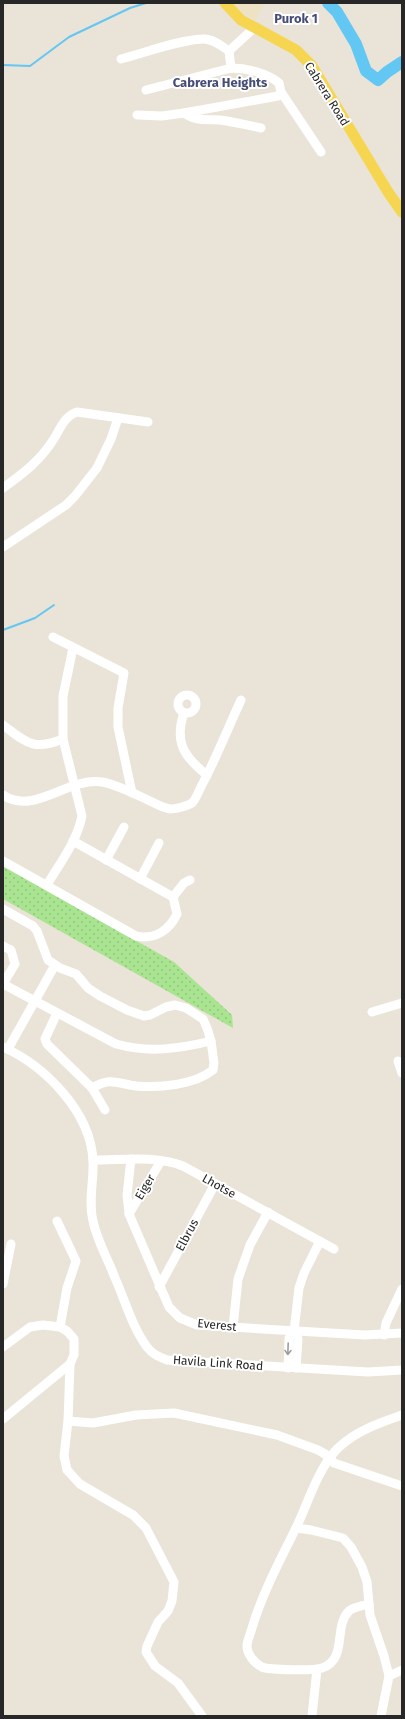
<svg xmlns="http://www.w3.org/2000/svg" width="405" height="1719" font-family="'Fira Sans',sans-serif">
  <defs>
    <pattern id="grass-dots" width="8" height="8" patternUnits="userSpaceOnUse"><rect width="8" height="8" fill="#a9e490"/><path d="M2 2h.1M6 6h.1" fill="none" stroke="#91c47c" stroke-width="1.8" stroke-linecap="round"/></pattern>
  </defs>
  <rect width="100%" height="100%" fill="#eae3d7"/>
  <polygon fill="#eee2c4" points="233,3 265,3 255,20 243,13"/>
  <polygon fill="url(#grass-dots)" points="3,866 174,962 232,1015 233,1028 3,899"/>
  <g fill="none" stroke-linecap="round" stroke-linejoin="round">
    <g stroke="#63c7f3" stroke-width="2">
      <polyline points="3,65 30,66 69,37 130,8 146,3"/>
      <polyline points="3,630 35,618 54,605"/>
    </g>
    <polyline stroke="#63c7f3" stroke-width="12" points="328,3 337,12 356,44 366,71 378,80 387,72 402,62"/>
    <g stroke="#fff" stroke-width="9">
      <polyline points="229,51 254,28"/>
      <path d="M 121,59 C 144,53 182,39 204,39 C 213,39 222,46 229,51 L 231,68"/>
      <polyline points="281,92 321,152"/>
      <path d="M 184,113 C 196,122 207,119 220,120 C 234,122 247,125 261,128"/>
      <path d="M 137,115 L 162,116 L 184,113 L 278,96 L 281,92 L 279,83 C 267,73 247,68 231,68 L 146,90"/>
      <path d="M 3,488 C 24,473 42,459 55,437 C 61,427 65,416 77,412 L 148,422"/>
      <polyline points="3,547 66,505 75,496 97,468 111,439 118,418"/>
      <polyline points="53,637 124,673 118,708 118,727 132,793"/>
      <circle cx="187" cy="704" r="9"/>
      <path d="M 184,713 C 174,742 184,757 207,775"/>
      <path d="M 3,725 C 27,743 33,751 63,739"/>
      <path d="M 3,795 C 34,816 67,777 102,782 C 118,785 135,794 150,801 C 156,804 163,808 170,809 C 175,809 189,806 193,802 C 197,797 200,788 203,783 C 217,756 228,728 241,700"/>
      <polyline points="106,860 124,827"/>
      <path d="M 3,861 L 136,936 C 154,940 169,931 177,914 L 173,897 L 73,841"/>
      <polyline points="140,879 159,843"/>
      <path d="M 47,885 C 60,863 77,841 82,816 L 63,739 L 63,696 L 73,648"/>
      <polyline points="173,897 184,883 190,880"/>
      <path d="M 3,909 L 33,926 L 37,931 L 48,960 L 60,968 L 76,974 L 88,988 L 100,996 L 127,1010 L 144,1016 L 150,1015 L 166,1007 L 175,1005 L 186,1008 L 203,1019 L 207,1028 L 211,1041 L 214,1063 L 213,1070 C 194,1085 160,1088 136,1086 C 115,1083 111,1077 92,1088"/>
      <polyline points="3,946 11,950 15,964 3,984"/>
      <path d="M 3,984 L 116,1044 C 149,1053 178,1049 211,1041"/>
      <polyline points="372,1012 402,1003"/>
      <polyline points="57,1013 45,1039 47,1044 92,1088 105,1110"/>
      <path d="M 3,1047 C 45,1066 91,1112 93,1161 C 94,1181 88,1201 93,1221 C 97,1241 108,1259 115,1278 C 125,1300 132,1327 147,1347 C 152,1354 159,1357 167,1360 L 368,1372 L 402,1370"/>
      <polyline points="8,1049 55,965"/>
      <polyline points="398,1061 402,1073"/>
      <polyline points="131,1159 127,1195 129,1214 169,1307 180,1318 197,1325 365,1335 402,1333"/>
      <path d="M 93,1160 C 122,1160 156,1155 183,1166 L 334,1249"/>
      <polyline points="129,1214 161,1161"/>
      <polyline points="57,1221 76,1261 67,1288 60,1327"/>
      <polyline points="3,1284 11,1244"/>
      <polyline points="159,1287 215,1184"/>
      <polyline points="233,1327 238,1279 250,1245 268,1212"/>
      <polyline points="294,1331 299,1288 304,1273 320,1241"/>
      <polyline points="294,1331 298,1339 296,1368"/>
      <polyline points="384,1335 386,1323 402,1289"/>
      <polyline points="3,1347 30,1327 43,1325 60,1327 67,1331 74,1339 74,1355 70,1364 68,1421 64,1456 67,1470 80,1484 133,1515 146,1528 174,1582 172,1601 168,1611 158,1622 147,1646 146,1652 155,1666 178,1683 202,1716"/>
      <polyline points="288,1368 289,1338 294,1331"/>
      <polyline points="3,1419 70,1364"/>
      <polyline points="68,1421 93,1423 136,1415 174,1413 277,1435 318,1450 325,1454 334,1463 402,1486"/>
      <polyline points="296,1528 311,1530 343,1538 351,1547 362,1567 367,1582 370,1615 384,1656 389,1676 381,1716"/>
      <path d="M 369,1604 C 363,1606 353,1607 349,1611 C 333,1627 348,1659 322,1668 C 314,1671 269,1670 262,1667 C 254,1663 247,1654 247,1646 C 247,1640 251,1633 252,1628 C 262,1594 280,1560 296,1528 C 308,1503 318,1468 338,1448 C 356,1431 379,1423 402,1415"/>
      <polyline points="389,1676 402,1670"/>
      <polyline points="312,1716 317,1669"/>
    </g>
    <polyline stroke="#f6d650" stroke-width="11" points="225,3 241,20 296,50 312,66 388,192 402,212"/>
  </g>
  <defs><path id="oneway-shaft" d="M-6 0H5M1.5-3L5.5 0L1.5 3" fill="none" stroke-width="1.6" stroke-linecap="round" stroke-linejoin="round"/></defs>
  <use stroke="#9e9e9e" href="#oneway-shaft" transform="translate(288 1349) rotate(92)"/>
  <g text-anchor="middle" stroke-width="4" stroke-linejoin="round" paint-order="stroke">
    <g font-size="12" fill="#272727" stroke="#fff">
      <text transform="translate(327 94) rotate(58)" y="4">Cabrera Road</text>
      <text transform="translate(219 1186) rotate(29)" y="4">Lhotse</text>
      <text transform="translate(145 1187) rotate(-59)" y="4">Eiger</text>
      <text transform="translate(187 1235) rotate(-62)" y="4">Elbrus</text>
      <text transform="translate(217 1325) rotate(6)" y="4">Everest</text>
      <text transform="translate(218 1363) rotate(4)" y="4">Havila Link Road</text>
    </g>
    <g font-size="13" font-weight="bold" fill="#464d78" stroke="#fff">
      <text x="296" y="23">Purok 1</text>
      <text x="220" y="87">Cabrera Heights</text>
    </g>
  </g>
  <rect width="405" height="1719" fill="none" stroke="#272727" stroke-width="8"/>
</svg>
